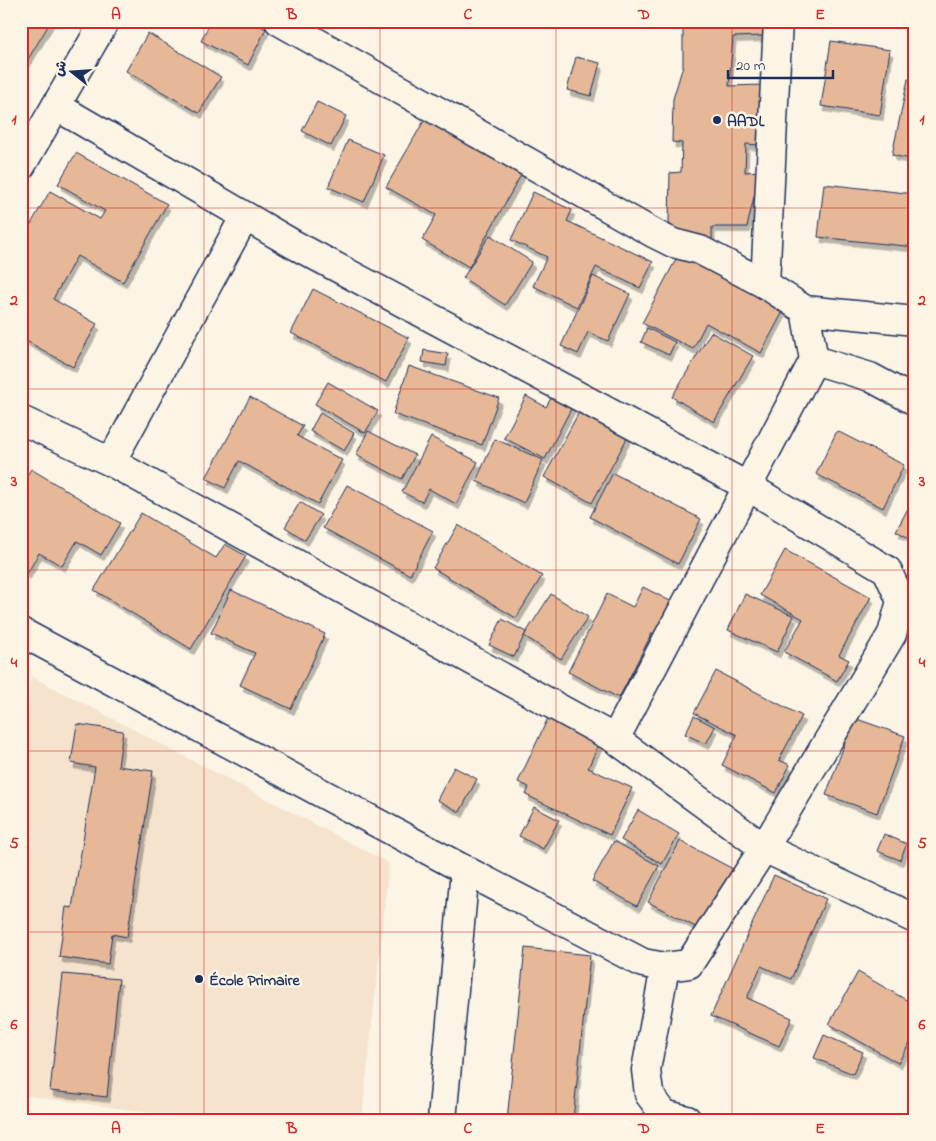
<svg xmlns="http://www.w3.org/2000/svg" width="936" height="1141" font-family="'Indie Flower','Playpen Sans Arabic',sans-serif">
  <defs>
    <filter id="shadow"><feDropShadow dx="3" dy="5.5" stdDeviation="0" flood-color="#0004"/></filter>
  </defs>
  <rect width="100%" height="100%" fill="#fcf5e5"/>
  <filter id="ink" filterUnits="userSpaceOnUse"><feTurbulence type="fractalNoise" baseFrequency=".02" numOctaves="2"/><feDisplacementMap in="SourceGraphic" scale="10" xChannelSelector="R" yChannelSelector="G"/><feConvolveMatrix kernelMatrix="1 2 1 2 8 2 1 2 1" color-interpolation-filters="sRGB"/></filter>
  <g filter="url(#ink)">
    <polygon fill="#f5e3ce" points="31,676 389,863 362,1120 206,1120 21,1095 21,788"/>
    <g fill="#e6b897" stroke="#1b2f5e" filter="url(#shadow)">
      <polygon points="21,21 51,21 21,71"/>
      <polygon points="211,21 251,21 266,29 248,65 201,41"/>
      <polygon points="683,21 765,21 764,36 733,37 729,86 764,85 759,145 746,144 745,172 760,171 747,227 712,227 712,243 677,241 669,222 670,173 681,172 682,143 672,142 673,99 683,66"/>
      <polygon points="148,33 221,77 199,113 126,71"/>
      <polygon points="831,41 890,50 880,115 821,106"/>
      <polygon points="576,57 600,63 591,96 567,90"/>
      <polygon points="908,79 915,80 915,160 892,155"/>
      <polygon points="317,102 346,116 331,146 302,131"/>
      <polygon points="429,112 525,168 469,267 422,240 436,215 386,187"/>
      <polygon points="348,140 384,155 364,202 328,187"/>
      <polygon points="76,153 167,204 123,282 77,256 53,299 97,324 73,367 21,338 21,241 50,191 100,219 105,211 58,184"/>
      <polygon points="824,184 915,194 915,247 818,237"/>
      <polygon points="533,192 572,210 567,221 653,262 640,288 596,267 577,307 533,286 547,257 511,240"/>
      <polygon points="490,235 532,262 505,305 463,278"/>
      <polygon points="682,248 787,304 761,353 706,323 693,349 642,323"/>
      <polygon points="593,276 630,294 608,341 588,332 578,354 561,346"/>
      <polygon points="313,289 409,338 386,382 291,333"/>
      <polygon points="647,328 675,342 669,355 641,342"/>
      <polygon points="711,332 753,356 714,422 672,397"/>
      <polygon points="424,350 448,354 446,366 422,362"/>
      <polygon points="409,366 499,398 482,445 393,414"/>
      <polygon points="328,382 378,411 365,433 315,404"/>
      <polygon points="555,391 575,401 545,459 504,438 526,396 546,407"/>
      <polygon points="250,397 303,426 297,436 342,460 318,504 239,461 225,488 206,478"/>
      <polygon points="585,401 633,427 592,503 544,477"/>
      <polygon points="320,413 354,433 344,451 310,431"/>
      <polygon points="368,431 415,455 402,479 356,455"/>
      <polygon points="837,431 904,465 883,508 816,474"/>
      <polygon points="431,437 478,462 456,504 429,489 422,502 402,492"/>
      <polygon points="495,439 543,460 524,503 476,481"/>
      <polygon points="31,469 120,523 101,555 77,541 62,566 39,553 27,574 21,571 21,485"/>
      <polygon points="613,473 701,519 678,564 590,517"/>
      <polygon points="347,485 433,531 410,575 323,528"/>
      <polygon points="915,495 915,541 896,531"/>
      <polygon points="300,502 321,515 305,540 285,527"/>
      <polygon points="141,513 216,558 225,544 246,556 191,649 94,590"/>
      <polygon points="458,525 542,576 516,618 433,568"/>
      <polygon points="785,550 871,597 839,655 849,660 837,681 784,652 803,619 760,595"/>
      <polygon points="643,587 672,602 655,635 652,633 619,698 568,672 607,594 633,607"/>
      <polygon points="231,590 325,634 291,709 240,685 255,653 211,633"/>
      <polygon points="551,594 588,617 561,659 524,636"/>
      <polygon points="745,594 794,616 777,652 728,630"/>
      <polygon points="502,619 526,632 514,657 489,645"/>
      <polygon points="716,671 802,716 779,760 790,765 776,793 722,765 737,735 694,713"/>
      <polygon points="694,716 715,727 706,744 685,734"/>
      <polygon points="548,718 600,742 588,768 632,788 610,835 526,795 529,787 518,782"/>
      <polygon points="854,718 905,736 877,813 826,795"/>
      <polygon points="77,724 123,731 118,766 153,771 127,937 112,934 108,964 59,957 66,907 72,908 95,767 71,763"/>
      <polygon points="454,767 477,779 460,812 437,800"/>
      <polygon points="534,807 559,820 543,849 519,836"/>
      <polygon points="638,810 679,834 662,864 621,840"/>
      <polygon points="884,834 907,844 900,860 877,851"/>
      <polygon points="614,841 659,866 637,906 592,881"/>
      <polygon points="680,841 735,870 703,931 648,902"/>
      <polygon points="774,875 826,899 791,979 761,966 747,998 792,1018 779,1046 711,1016"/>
      <polygon points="525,948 590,955 573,1120 507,1120"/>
      <polygon points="858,972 915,1005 915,1034 898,1063 829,1024"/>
      <polygon points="63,974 119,979 107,1097 50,1091"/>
      <polygon points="824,1035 863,1052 853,1074 814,1058"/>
    </g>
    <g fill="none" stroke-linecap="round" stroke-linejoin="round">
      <defs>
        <g id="minor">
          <polyline points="279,21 655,234 673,243 700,250 765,284 805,310 915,321"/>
          <polyline points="21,166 105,21"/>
          <polyline points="765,284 778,21"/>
          <polyline points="814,360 870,377 915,401"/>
          <polyline points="21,420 111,462 615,739 764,848 915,919"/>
          <polyline points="111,462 245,216"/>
          <polyline points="21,632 465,870 643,963 665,967 689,964 764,848 892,634 901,601 887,570 747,486 293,244 56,106"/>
          <polyline points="615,739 814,360 805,310"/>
          <polyline points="665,967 646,1070 649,1094 664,1114 687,1120"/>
          <polyline points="442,1120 465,870"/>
        </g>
      </defs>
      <use href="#minor" stroke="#1b2f5e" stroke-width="31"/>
      <use href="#minor" stroke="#fcf5e5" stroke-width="28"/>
    </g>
  </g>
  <path fill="none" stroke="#d62828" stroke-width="1" stroke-opacity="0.55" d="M 204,21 L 204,1120M 380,21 L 380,1120M 556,21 L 556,1120M 732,21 L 732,1120M 21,208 L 915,208M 21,389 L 915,389M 21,570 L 915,570M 21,751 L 915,751M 21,932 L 915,932"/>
  <g fill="#1b2f5e" stroke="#fcf5e5" stroke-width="2">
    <circle cx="717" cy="120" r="5"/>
    <circle cx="199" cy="979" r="5"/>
  </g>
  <g text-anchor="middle" stroke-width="5" stroke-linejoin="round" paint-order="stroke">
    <g font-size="16" font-weight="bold" fill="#1b2f5e" stroke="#fcf5e5" text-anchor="start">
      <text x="727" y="126">AADL</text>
      <text x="209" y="985">École Primaire</text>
    </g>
  </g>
  <rect width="936" height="1141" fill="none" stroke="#fcf5e5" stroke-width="55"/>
  <g transform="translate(72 72) rotate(287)" stroke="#fcf5e5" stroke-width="4" paint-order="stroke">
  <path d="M0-4L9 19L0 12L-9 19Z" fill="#1b2f5e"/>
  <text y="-8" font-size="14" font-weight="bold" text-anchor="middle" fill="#1b2f5e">ش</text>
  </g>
  <path d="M728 70v8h105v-8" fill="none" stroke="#1b2f5e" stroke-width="2.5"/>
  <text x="736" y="70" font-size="15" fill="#1b2f5e" stroke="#fcf5e5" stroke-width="4" paint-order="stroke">20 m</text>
  <rect x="28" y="28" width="880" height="1086" fill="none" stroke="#d62828" stroke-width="2"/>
  <g font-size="16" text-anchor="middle" font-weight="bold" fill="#d62828">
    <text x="116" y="19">A</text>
    <text x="292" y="19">B</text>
    <text x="468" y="19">C</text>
    <text x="644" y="19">D</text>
    <text x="820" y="19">E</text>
    <text x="14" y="124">1</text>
    <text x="922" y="124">1</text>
    <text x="14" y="305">2</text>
    <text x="922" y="305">2</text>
    <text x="14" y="486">3</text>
    <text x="922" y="486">3</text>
    <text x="14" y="667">4</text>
    <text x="922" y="667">4</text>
    <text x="14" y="848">5</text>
    <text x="922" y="848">5</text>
    <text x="14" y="1029">6</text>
    <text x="922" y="1029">6</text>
    <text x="116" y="1133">A</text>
    <text x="292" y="1133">B</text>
    <text x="468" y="1133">C</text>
    <text x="644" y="1133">D</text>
    <text x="820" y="1133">E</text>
  </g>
</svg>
